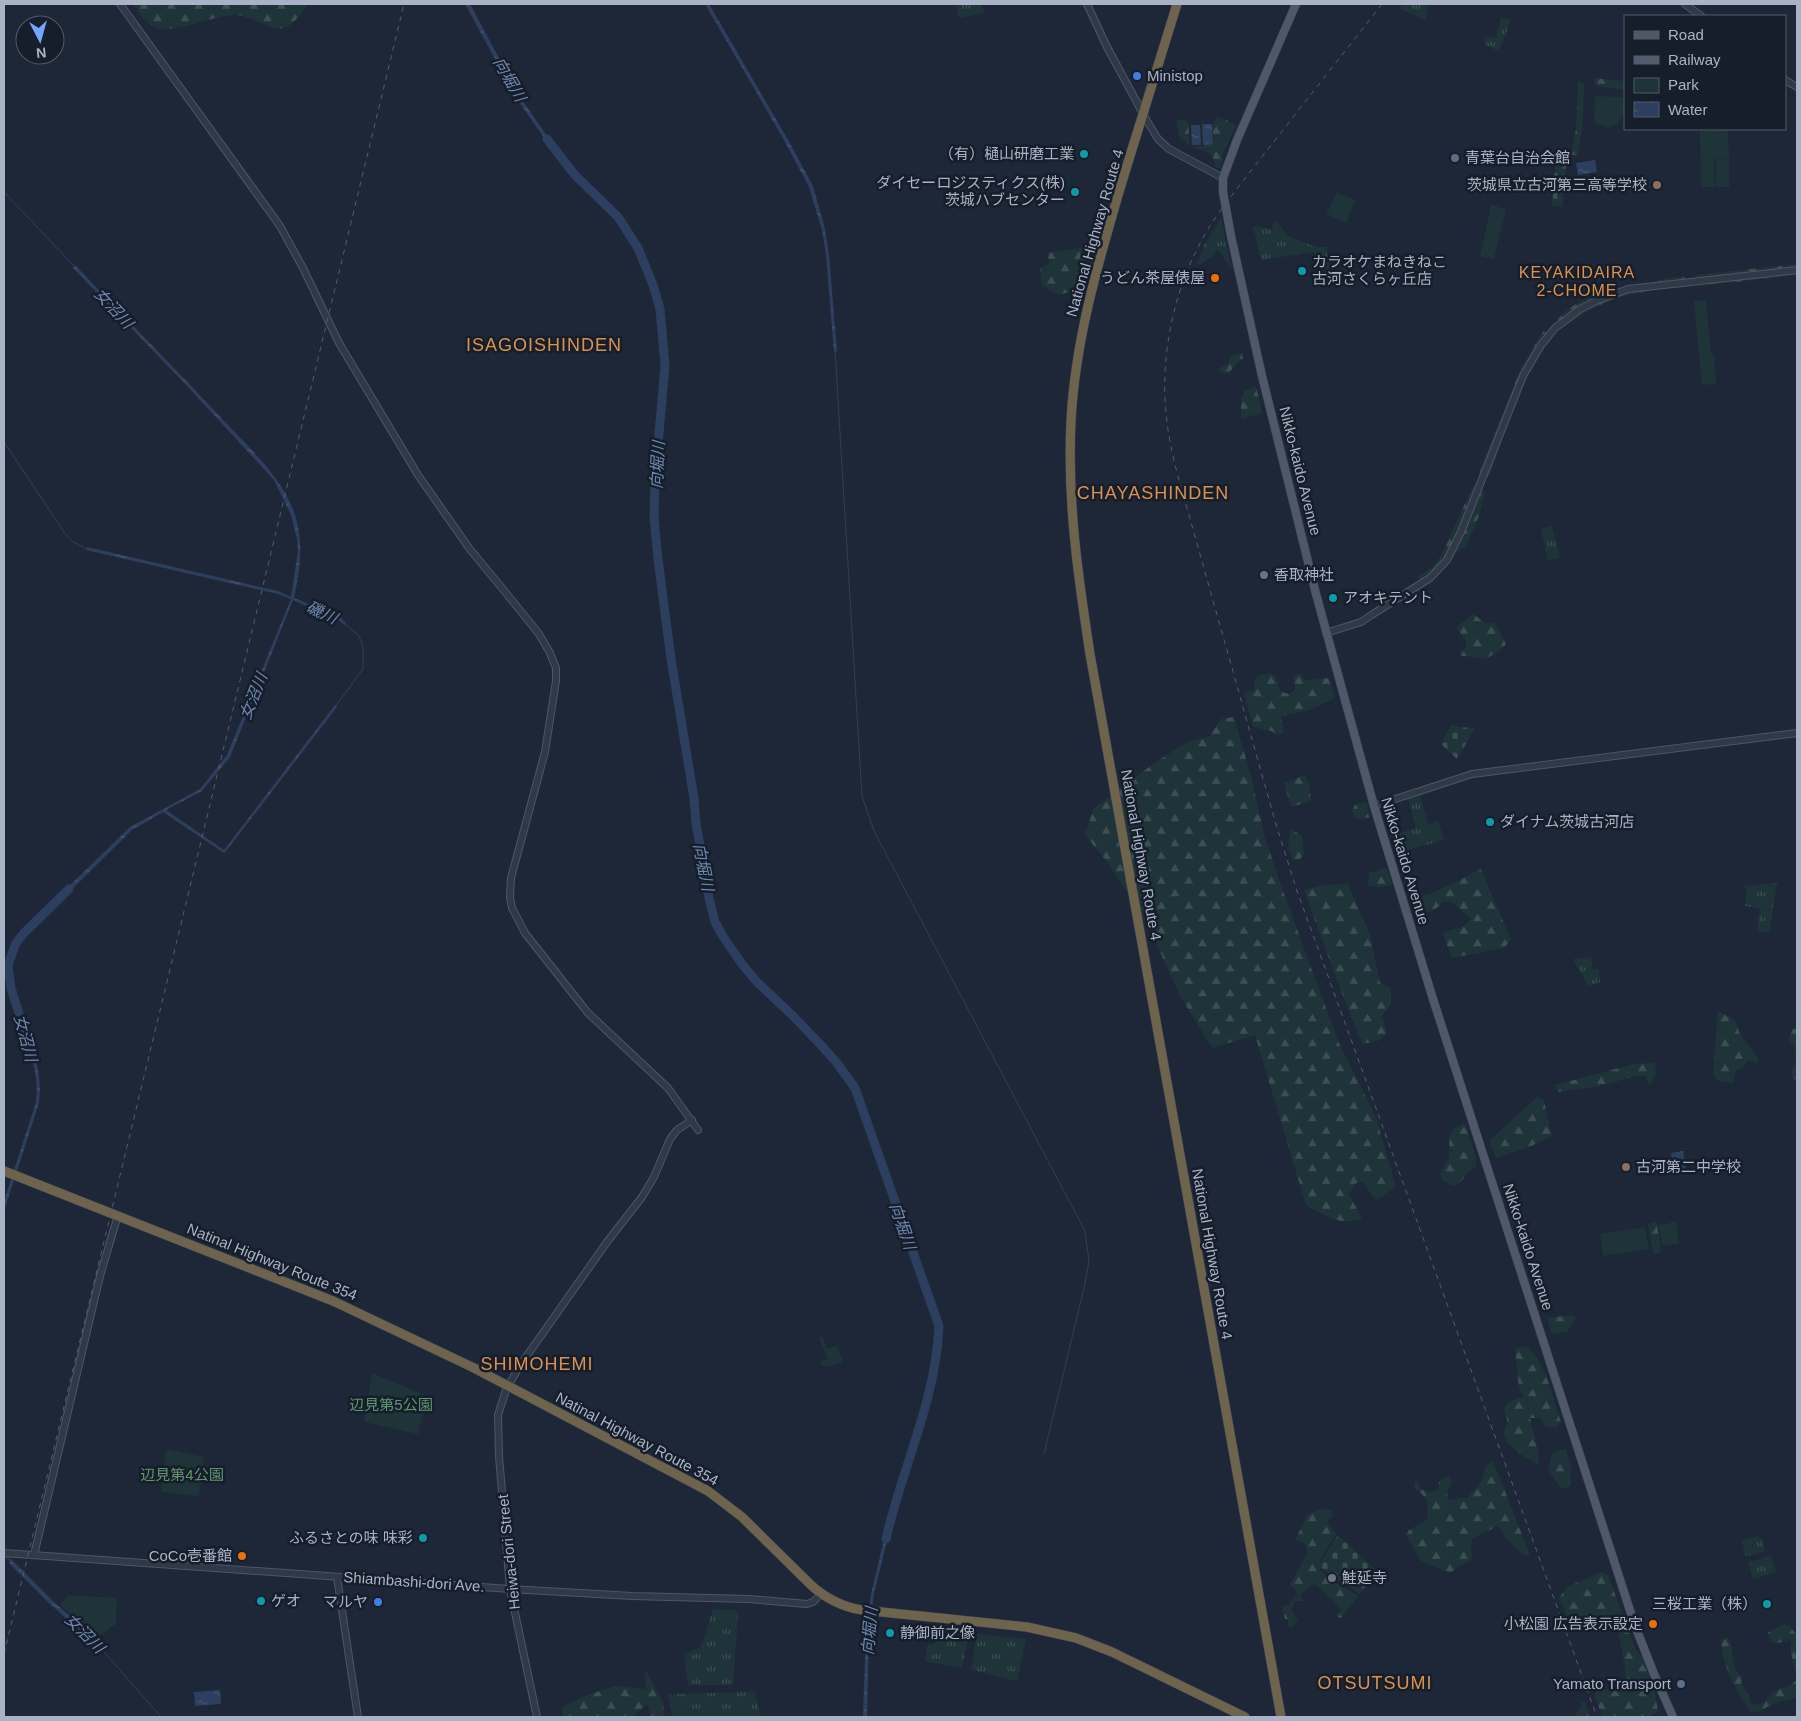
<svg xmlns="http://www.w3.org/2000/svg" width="1801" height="1721" font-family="Helvetica,'Noto Sans JP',sans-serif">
  <defs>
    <pattern id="grass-tufts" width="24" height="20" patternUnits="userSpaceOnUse" patternTransform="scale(1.25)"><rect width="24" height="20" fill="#1f3438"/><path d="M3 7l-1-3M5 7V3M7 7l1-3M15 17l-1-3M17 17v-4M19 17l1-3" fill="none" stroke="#3d4f53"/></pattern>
    <pattern id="forest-firs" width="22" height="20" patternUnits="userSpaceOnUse" patternTransform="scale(1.25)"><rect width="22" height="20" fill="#1f3438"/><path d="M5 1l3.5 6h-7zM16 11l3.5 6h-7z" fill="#3d4f53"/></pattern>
    <pattern id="cemetery-stones" width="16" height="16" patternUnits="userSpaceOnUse" patternTransform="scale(1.25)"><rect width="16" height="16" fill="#1f3438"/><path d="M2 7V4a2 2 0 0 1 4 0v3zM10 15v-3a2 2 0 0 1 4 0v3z" fill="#3d4f53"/></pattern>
    <pattern id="water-ripples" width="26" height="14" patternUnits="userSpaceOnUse" patternTransform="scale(1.25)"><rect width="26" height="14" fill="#2d3f5e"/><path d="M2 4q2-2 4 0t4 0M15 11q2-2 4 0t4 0" fill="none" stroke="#495874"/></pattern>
  </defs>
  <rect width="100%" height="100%" fill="#1d2737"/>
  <g fill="url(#grass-tufts)">
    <polygon points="956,4 981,4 985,13 959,18"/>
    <polygon points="1402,4 1428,4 1426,20 1400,9"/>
    <polygon points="1501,18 1511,19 1505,37 1498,51 1484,44 1485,37 1496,38"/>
    <polygon points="1221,219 1232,269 1216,248 1206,241"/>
    <polygon points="1276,220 1288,236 1316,247 1327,247 1329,269 1318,270 1313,252 1261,260 1253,226 1271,229"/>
    <polygon points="1552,526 1560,558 1548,561 1541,529"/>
    <polygon points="1420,795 1428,824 1438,821 1444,840 1397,853 1392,835 1416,828 1408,799"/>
    <polygon points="1777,883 1769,933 1757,931 1760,909 1745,906 1747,892 1744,886"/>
    <polygon points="1591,957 1593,969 1599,969 1600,982 1588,986 1573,959"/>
    <polygon points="822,1336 827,1349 837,1346 842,1360 841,1363 824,1367 819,1362 828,1359 819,1338"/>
    <polygon points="1757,1536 1762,1539 1765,1551 1749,1556 1745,1555 1742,1540"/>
    <polygon points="1771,1556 1776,1572 1753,1579 1748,1562"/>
    <polygon points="713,1609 736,1610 738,1615 733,1685 688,1685 684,1654 701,1647"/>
    <polygon points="935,1630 969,1634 962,1668 925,1661 928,1644 935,1644"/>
    <polygon points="977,1634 1026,1639 1017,1681 971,1670"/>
    <polygon points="755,1692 761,1717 673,1717 667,1694"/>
  </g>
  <g fill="url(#forest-firs)">
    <path d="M 133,4 L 307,4 C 301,13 295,25 283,28 C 272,31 252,16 236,15 C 215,15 172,34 157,28 C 146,25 139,12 133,4 Z"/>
    <polygon points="1594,78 1625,81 1625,90 1595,86"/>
    <polygon points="1578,81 1584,84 1583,120 1578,155 1571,155 1576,129"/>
    <path d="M 1217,117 L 1227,120 L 1236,126 L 1223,152 L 1220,169 L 1216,167 C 1213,151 1207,152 1192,147 L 1205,146 L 1213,142 L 1213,124 Z"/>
    <polygon points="1181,119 1188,121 1190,147 1179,136 1176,122"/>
    <polygon points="1206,241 1217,249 1214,255 1201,264 1197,263"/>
    <polygon points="1100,245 1085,288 1058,295 1042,285 1040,268 1049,265 1048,253"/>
    <polygon points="1797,264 1797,275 1698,286 1696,275"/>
    <path d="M 1676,277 L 1685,277 L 1686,287 C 1655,290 1626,292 1598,306 C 1585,312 1573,321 1561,329 L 1558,319 C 1571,304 1590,296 1608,289 L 1617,294 L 1654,287 L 1659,280 Z"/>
    <polygon points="1543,331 1553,338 1539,355 1524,383 1505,430 1490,475 1487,478 1479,473 1485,456 1521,368"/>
    <polygon points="1242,353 1243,359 1237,363 1229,373 1221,373 1219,368 1227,365 1231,356"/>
    <polygon points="1255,387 1257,390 1262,413 1241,419 1241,397 1244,396 1244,391"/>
    <polygon points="1473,486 1485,492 1479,516 1466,547 1456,552 1445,568 1420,582 1418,577 1432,567 1440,558"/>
    <path d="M 1474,614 L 1485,624 L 1494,622 L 1506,644 C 1500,651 1487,661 1477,658 C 1471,657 1468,656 1461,656 L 1460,651 L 1466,649 L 1466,641 L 1456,627 Z"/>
    <polygon points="1269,673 1276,676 1280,691 1289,694 1295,690 1294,675 1300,674 1305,680 1329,678 1335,698 1310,710 1281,716 1284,732 1278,735 1271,731 1253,727 1244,693 1255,690 1254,682 1257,676"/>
    <path d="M 1234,717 L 1251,776 L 1265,838 L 1283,891 L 1338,1041 L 1376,1117 L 1396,1187 L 1376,1200 L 1362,1181 L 1355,1184 L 1349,1194 L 1362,1219 C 1339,1226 1325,1216 1306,1205 L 1255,1035 L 1212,1048 L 1180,996 L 1149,927 L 1109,864 L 1085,835 L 1093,809 L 1157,761 L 1189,741 L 1209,737 L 1221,719 Z"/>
    <polygon points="1305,775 1309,784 1311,801 1291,807 1284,783"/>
    <polygon points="1364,802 1367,803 1370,817 1361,819 1354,817 1352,810 1355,805"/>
    <path d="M 1291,829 L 1302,836 L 1304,854 L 1300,859 L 1293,860 C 1287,848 1288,841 1291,829 Z"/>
    <polygon points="1385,868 1388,870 1392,885 1380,887 1368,886 1369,873"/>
    <path d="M 1481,869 L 1511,940 L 1504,948 L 1452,958 L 1443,934 L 1449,930 L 1463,927 L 1471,918 L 1451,902 L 1442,902 C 1438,910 1427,914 1418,913 L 1413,901 L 1452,884 Z"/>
    <polygon points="1348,884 1371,938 1380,983 1391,988 1391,1004 1382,1016 1387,1034 1378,1041 1362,1044 1338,983 1304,890 1325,885"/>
    <polygon points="1718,1011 1735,1020 1739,1032 1758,1059 1757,1064 1747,1060 1742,1069 1736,1070 1733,1083 1718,1081 1713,1074"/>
    <polygon points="1793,1029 1797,1029 1797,1080 1794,1079 1791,1072 1796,1062 1795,1047 1788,1041"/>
    <polygon points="1655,1063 1656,1074 1650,1085 1645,1076 1635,1076 1600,1086 1558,1092 1555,1085 1634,1064"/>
    <polygon points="1537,1097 1541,1098 1544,1101 1552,1136 1527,1148 1496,1158 1489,1141"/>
    <path d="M 1465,1124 L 1476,1157 L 1476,1166 C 1464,1172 1466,1182 1453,1186 L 1443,1181 L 1440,1174 C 1444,1168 1448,1162 1449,1155 C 1451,1141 1444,1128 1465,1124 Z"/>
    <polygon points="1657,1222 1661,1252 1653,1253 1648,1224"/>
    <polygon points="1572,1315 1576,1318 1567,1332 1552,1334 1548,1323 1548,1318"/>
    <path d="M 1526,1346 C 1546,1361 1553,1399 1561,1422 L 1557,1427 L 1548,1427 L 1544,1425 L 1541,1418 L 1530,1418 L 1539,1456 L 1538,1465 C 1527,1457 1505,1448 1504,1433 C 1504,1429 1507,1425 1507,1421 C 1507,1417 1505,1413 1504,1409 L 1508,1402 L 1523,1397 L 1519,1388 L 1515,1349 Z"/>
    <polygon points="1566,1449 1571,1468 1570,1487 1561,1489 1548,1470 1551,1457 1554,1452"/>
    <path d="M 1493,1461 L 1530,1555 L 1523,1555 L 1505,1537 L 1502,1530 L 1497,1526 L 1472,1539 L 1471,1546 L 1472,1559 L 1450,1573 L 1421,1561 L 1406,1535 L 1409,1530 L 1427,1520 C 1429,1503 1428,1497 1414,1488 L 1415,1481 L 1418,1481 L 1421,1489 L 1430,1492 L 1438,1490 L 1439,1482 L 1442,1478 L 1450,1477 L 1452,1481 L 1447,1494 L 1449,1500 L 1468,1497 C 1472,1492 1478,1487 1481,1481 C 1486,1472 1482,1466 1493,1461 Z"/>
    <path d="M 1322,1509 L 1331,1510 L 1333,1516 L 1327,1522 L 1336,1534 L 1320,1560 L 1320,1570 C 1331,1582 1344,1587 1358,1596 L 1341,1618 L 1335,1616 L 1342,1610 L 1315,1584 L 1311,1585 L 1301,1594 L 1301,1599 L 1304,1601 L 1296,1601 L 1291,1609 L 1298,1620 L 1291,1628 L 1287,1626 L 1289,1619 L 1285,1619 L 1281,1606 L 1287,1606 L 1295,1596 L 1298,1597 L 1295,1590 L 1290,1584 L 1307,1554 L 1305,1544 L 1296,1540 L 1298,1534 L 1308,1514 Z"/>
    <polygon points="1601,1572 1608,1575 1635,1648 1643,1659 1655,1693 1658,1712 1648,1717 1602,1717 1595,1696 1596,1690 1623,1688 1626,1673 1616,1619 1571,1626 1559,1598 1567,1587"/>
    <path d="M 1783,1625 L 1789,1625 L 1797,1636 L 1797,1697 C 1790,1700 1783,1700 1776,1703 C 1767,1706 1761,1712 1752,1713 C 1735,1691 1723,1668 1721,1640 L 1728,1638 C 1736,1648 1728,1665 1743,1678 L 1741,1683 L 1749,1695 L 1751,1704 C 1763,1707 1767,1698 1775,1691 C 1781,1687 1791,1688 1797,1679 L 1791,1654 L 1791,1640 L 1778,1643 L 1771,1642 L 1768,1632 Z"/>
    <polygon points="645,1670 662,1699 665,1717 651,1717 647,1704 633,1716 563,1717 562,1707 585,1696 615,1686 646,1689"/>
    <polygon points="1582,1701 1586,1704 1590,1717 1574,1717 1579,1710"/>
  </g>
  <g fill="url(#cemetery-stones)">
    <polygon points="1556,155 1567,156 1562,207 1552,206"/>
    <polygon points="1452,724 1459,727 1475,728 1457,759 1441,744"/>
    <polygon points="1338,1535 1377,1571 1360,1594 1318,1566"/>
  </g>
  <g fill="#1f3438">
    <path d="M 1595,96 L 1623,97 C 1627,111 1623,125 1607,128 L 1594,122 Z"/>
    <polygon points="1728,130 1729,158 1714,159 1715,187 1701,187 1700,131"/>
    <rect x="1716" y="159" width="13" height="28"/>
    <polygon points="1337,192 1356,200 1346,223 1326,214"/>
    <polygon points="1491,205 1506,209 1494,259 1480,256"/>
    <polygon points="1706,300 1711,354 1714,354 1716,384 1702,385 1694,301"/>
    <polygon points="1676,1222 1679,1243 1662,1246 1659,1225"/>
    <polygon points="1645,1227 1649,1249 1603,1256 1600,1234"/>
    <polygon points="372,1373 427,1396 418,1434 364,1422"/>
    <polygon points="166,1449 204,1457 199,1496 161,1492"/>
    <polygon points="68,1595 117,1598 116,1624 97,1637 60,1605"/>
  </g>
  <g fill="url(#water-ripples)">
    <polygon points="465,4 470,4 520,97 554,146 551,148 517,99"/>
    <polygon points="705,4 709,4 787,138 813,186 825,229 829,255 837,352 834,352 826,255 822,230 809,187 784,140"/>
    <polygon points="1202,124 1212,124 1213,144 1203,145"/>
    <polygon points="1191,125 1200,125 1201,145 1192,145"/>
    <polygon points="1595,160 1597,172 1578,175 1576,163"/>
    <path d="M 75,265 C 125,318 176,369 225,422 C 251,450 283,478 295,515 C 304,543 300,570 294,598 L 340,617 L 346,623 L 344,625 L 338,620 L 293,600 L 230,757 L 202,791 L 166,810 L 224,850 L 335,705 L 337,707 L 227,850 L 224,853 L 163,812 L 132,830 L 62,899 L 59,896 L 130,827 L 200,789 L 227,755 L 291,599 L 278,594 L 86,550 L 87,547 L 278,591 L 291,597 L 298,551 L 297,539 L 291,515 L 274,480 L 188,387 L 73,268 Z"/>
    <path d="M 30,1041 C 37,1065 42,1078 39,1103 L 4,1211 L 4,1201 L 36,1102 C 39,1077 33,1065 27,1042 Z"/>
    <polygon points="1683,1151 1686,1170 1674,1172 1671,1153"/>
    <polygon points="887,1527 890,1528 874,1594 869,1630 867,1717 863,1717 866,1630 871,1594"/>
    <polygon points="4,1552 53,1601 101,1644 98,1647 50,1604 9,1563 11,1560 4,1554"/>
    <polygon points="220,1690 221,1704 195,1706 194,1692"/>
  </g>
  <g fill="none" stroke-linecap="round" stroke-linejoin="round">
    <g stroke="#2d3f5e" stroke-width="1">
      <polyline points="4,192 74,266"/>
      <polyline points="835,350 862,796 874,831 1085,1231 1089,1261 1084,1288 1044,1454"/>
      <polyline points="4,442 64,532 72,541 86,549"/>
      <polyline points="335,707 363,669 363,647 359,636 344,623"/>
      <polyline points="5,1556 11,1562"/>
      <polyline points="99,1646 161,1717"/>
    </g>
    <g stroke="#2d3f5e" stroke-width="9">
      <path d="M 547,139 L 574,174 L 618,217 L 638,248 L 653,285 L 660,309 L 665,366 L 655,478 L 654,518 L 658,559 L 671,659 L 694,798 L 696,823 L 709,898 L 715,922 L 724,938 L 742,964 L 756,981 L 792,1015 L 819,1043 L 837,1063 L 855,1088 L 939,1326 C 936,1400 902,1468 886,1539"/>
      <polyline points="31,1052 11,988 8,965 16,943 24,933 69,889"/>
    </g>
    <defs>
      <g id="minor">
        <polyline points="120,4 280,226 303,268 339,343 418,475 469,548 506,593 539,634 550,653 556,668 556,681 545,752 511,878 510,897 512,908 525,933 588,1013 668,1088 698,1130"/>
        <polyline points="1087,4 1107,47 1147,121 1158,139 1169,149 1223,178"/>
        <polyline points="1685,4 1701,16"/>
        <polyline points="1785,80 1797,87"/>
        <polyline points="1326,633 1361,622 1373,614 1430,578 1447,560 1461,532 1523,376 1541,345 1555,328 1580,309 1596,301 1628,289 1797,270"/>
        <polyline points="1374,806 1472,774 1797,733"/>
        <polyline points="4,1553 510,1589 632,1596 749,1599 807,1604 813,1602 821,1594"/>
        <polyline points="34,1555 100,1276 118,1215"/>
        <polyline points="337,1577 358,1717"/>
        <polyline points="537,1717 510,1589 499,1456 498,1415 506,1390 519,1367 607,1242 642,1197 654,1177 670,1139 677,1130 692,1120"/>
      </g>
      <polyline id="major" points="1296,4 1237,140 1223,178 1223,192 1231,236 1262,376 1316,594 1374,806 1433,999 1634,1623 1654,1674 1673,1717"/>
      <g id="highway">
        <path d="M 1177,4 C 1158,66 1138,129 1119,192 C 1097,267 1075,342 1071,421 C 1067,500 1078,576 1090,654 L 1281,1717"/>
        <path d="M 4,1171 L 333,1301 L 472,1367 L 708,1491 L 742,1517 L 812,1586 C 827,1599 842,1607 862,1610 L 1027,1627 L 1076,1638 L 1112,1652 L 1245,1717"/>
      </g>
    </defs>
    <use href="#minor" stroke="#4e5666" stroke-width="8"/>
    <use href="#major" stroke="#3a4251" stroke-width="9"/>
    <use href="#highway" stroke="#3b4351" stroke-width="10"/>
    <use href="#minor" stroke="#303947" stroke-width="6"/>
    <use href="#major" stroke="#4e5868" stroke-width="8"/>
    <use href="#highway" stroke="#6e634d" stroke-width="9"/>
    <g stroke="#525c6f" stroke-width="1" stroke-dasharray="5 5" stroke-linecap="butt">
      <path d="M 1382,4 L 1239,186 C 1227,202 1214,218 1204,236 C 1175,287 1160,353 1166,412 C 1168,436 1173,459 1180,483 L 1275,821 L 1296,888 L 1597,1717"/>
      <polyline points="4,1654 404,4"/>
    </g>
  </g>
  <g fill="#3f7fe0" stroke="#161e2b" stroke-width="2">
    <circle cx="1137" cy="76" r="5"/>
    <circle cx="378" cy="1602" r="5"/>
  </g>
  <g fill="#0f9aa8" stroke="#161e2b" stroke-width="2">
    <circle cx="1084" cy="154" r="5"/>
    <circle cx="1075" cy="192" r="5"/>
    <circle cx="1302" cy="271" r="5"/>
    <circle cx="1333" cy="598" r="5"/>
    <circle cx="1490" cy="822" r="5"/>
    <circle cx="423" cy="1538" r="5"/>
    <circle cx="261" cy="1601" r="5"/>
    <circle cx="1767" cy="1604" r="5"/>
    <circle cx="890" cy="1633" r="5"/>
  </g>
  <g fill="#5c6f8a" stroke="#161e2b" stroke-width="2">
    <circle cx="1455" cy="158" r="5"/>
    <circle cx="1681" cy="1684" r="5"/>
  </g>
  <g fill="#8d6e63" stroke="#161e2b" stroke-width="2">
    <circle cx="1657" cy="185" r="5"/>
    <circle cx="1626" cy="1167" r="5"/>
  </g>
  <g fill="#e8710a" stroke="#161e2b" stroke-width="2">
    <circle cx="1215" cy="278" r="5"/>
    <circle cx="242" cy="1556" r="5"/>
    <circle cx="1653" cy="1624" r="5"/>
  </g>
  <g fill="#6b7280" stroke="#161e2b" stroke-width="2">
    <circle cx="1264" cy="575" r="5"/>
    <circle cx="1332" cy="1578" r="5"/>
  </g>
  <g text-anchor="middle" stroke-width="5" stroke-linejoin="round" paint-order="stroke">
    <g font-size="15" fill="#aab3c5" stroke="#161e2b" text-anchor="start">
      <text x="1147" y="81">Ministop</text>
      <text x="1074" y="159" text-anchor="end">（有）樋山研磨工業</text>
      <text x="1465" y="163">青葉台自治会館</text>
      <text x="1065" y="188" text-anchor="end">ダイセーロジスティクス(株)<tspan x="1065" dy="17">茨城ハブセンター</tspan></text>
      <text x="1647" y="190" text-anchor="end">茨城県立古河第三高等学校</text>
      <text x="1312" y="267">カラオケまねきねこ<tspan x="1312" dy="17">古河さくらヶ丘店</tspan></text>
      <text x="1205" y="283" text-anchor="end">うどん茶屋俵屋</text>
      <text x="1274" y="580">香取神社</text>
      <text x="1343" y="603">アオキテント</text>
      <text x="1500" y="827">ダイナム茨城古河店</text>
      <text x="1636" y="1172">古河第二中学校</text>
      <text x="413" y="1543" text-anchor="end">ふるさとの味 味彩</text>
      <text x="232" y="1561" text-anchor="end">CoCo壱番館</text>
      <text x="1342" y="1583">鮭延寺</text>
      <text x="271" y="1606">ゲオ</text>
      <text x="368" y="1607" text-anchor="end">マルヤ</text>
      <text x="1757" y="1609" text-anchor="end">三桜工業（株）</text>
      <text x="1643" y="1629" text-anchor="end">小松園 広告表示設定</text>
      <text x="900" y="1638">静御前之像</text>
      <text x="1671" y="1689" text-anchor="end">Yamato Transport</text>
    </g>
    <g font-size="15" fill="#aab3c5" stroke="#161e2b">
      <text transform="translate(1095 233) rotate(-74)" y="5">National Highway Route 4</text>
      <text transform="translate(1300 471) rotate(76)" y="5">Nikko-kaido Avenue</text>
      <text transform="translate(1141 855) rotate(80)" y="5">National Highway Route 4</text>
      <text transform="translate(1405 861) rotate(73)" y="5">Nikko-kaido Avenue</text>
      <text transform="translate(1528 1247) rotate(72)" y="5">Nikko-kaido Avenue</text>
      <text transform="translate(1212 1254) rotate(80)" y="5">National Highway Route 4</text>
      <text transform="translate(272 1262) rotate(22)" y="5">Natinal Highway Route 354</text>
      <text transform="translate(637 1439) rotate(28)" y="5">Natinal Highway Route 354</text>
      <text transform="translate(509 1552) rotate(-96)" y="5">Heiwa-dori Street</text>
      <text transform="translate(414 1582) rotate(4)" y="5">Shiambashi-dori Ave.</text>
    </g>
    <g font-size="15" fill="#60966f" stroke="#161e2b">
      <text x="391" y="1410">辺見第5公園</text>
      <text x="182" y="1480">辺見第4公園</text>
    </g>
    <g font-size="16" font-style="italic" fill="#6f88b1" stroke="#161e2b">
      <text transform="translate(510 79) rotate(60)" y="6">向堀川</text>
      <text transform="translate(114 308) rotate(47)" y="6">女沼川</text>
      <text transform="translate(657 465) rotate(-87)" y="6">向堀川</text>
      <text transform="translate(322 612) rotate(25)" y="6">磯川</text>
      <text transform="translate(253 696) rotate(-68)" y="6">女沼川</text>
      <text transform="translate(704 867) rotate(79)" y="6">向堀川</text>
      <text transform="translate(26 1038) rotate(75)" y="6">女沼川</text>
      <text transform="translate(903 1226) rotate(71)" y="6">向堀川</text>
      <text transform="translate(869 1631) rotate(-85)" y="6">向堀川</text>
      <text transform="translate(85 1633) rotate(45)" y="6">女沼川</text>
    </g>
    <g font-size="16" letter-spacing="1" fill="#dc924e" stroke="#161e2b">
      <text x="1577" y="278">KEYAKIDAIRA<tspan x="1577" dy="18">2-CHOME</tspan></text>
    </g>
    <g font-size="18" letter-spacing="1" fill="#dc924e" stroke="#161e2b">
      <text x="544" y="351">ISAGOISHINDEN</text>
      <text x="1153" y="499">CHAYASHINDEN</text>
      <text x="537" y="1370">SHIMOHEMI</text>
      <text x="1375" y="1689">OTSUTSUMI</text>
    </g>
  </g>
  <rect width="1801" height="1721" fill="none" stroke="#aab3c5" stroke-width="10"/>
  <rect x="1624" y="15" width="162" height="115" fill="#161e2b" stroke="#515a69"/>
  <rect x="1634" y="31" width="25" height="8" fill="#4e5868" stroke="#515a69"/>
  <text x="1668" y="40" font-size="15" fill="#aab3c5">Road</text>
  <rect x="1634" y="56" width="25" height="8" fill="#525c6f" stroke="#515a69"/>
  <text x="1668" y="65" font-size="15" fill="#aab3c5">Railway</text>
  <rect x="1634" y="78" width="25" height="15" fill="#1f3438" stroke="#515a69"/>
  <text x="1668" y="90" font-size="15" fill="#aab3c5">Park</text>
  <rect x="1634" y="102" width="25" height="15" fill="url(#water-ripples)" stroke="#515a69"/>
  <text x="1668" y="115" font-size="15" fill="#aab3c5">Water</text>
  <g transform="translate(40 40) rotate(174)"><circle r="24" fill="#161e2b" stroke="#515a69"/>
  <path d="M0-4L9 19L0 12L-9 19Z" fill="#75a4ff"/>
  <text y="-8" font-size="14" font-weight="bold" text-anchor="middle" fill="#aab3c5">N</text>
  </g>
</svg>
